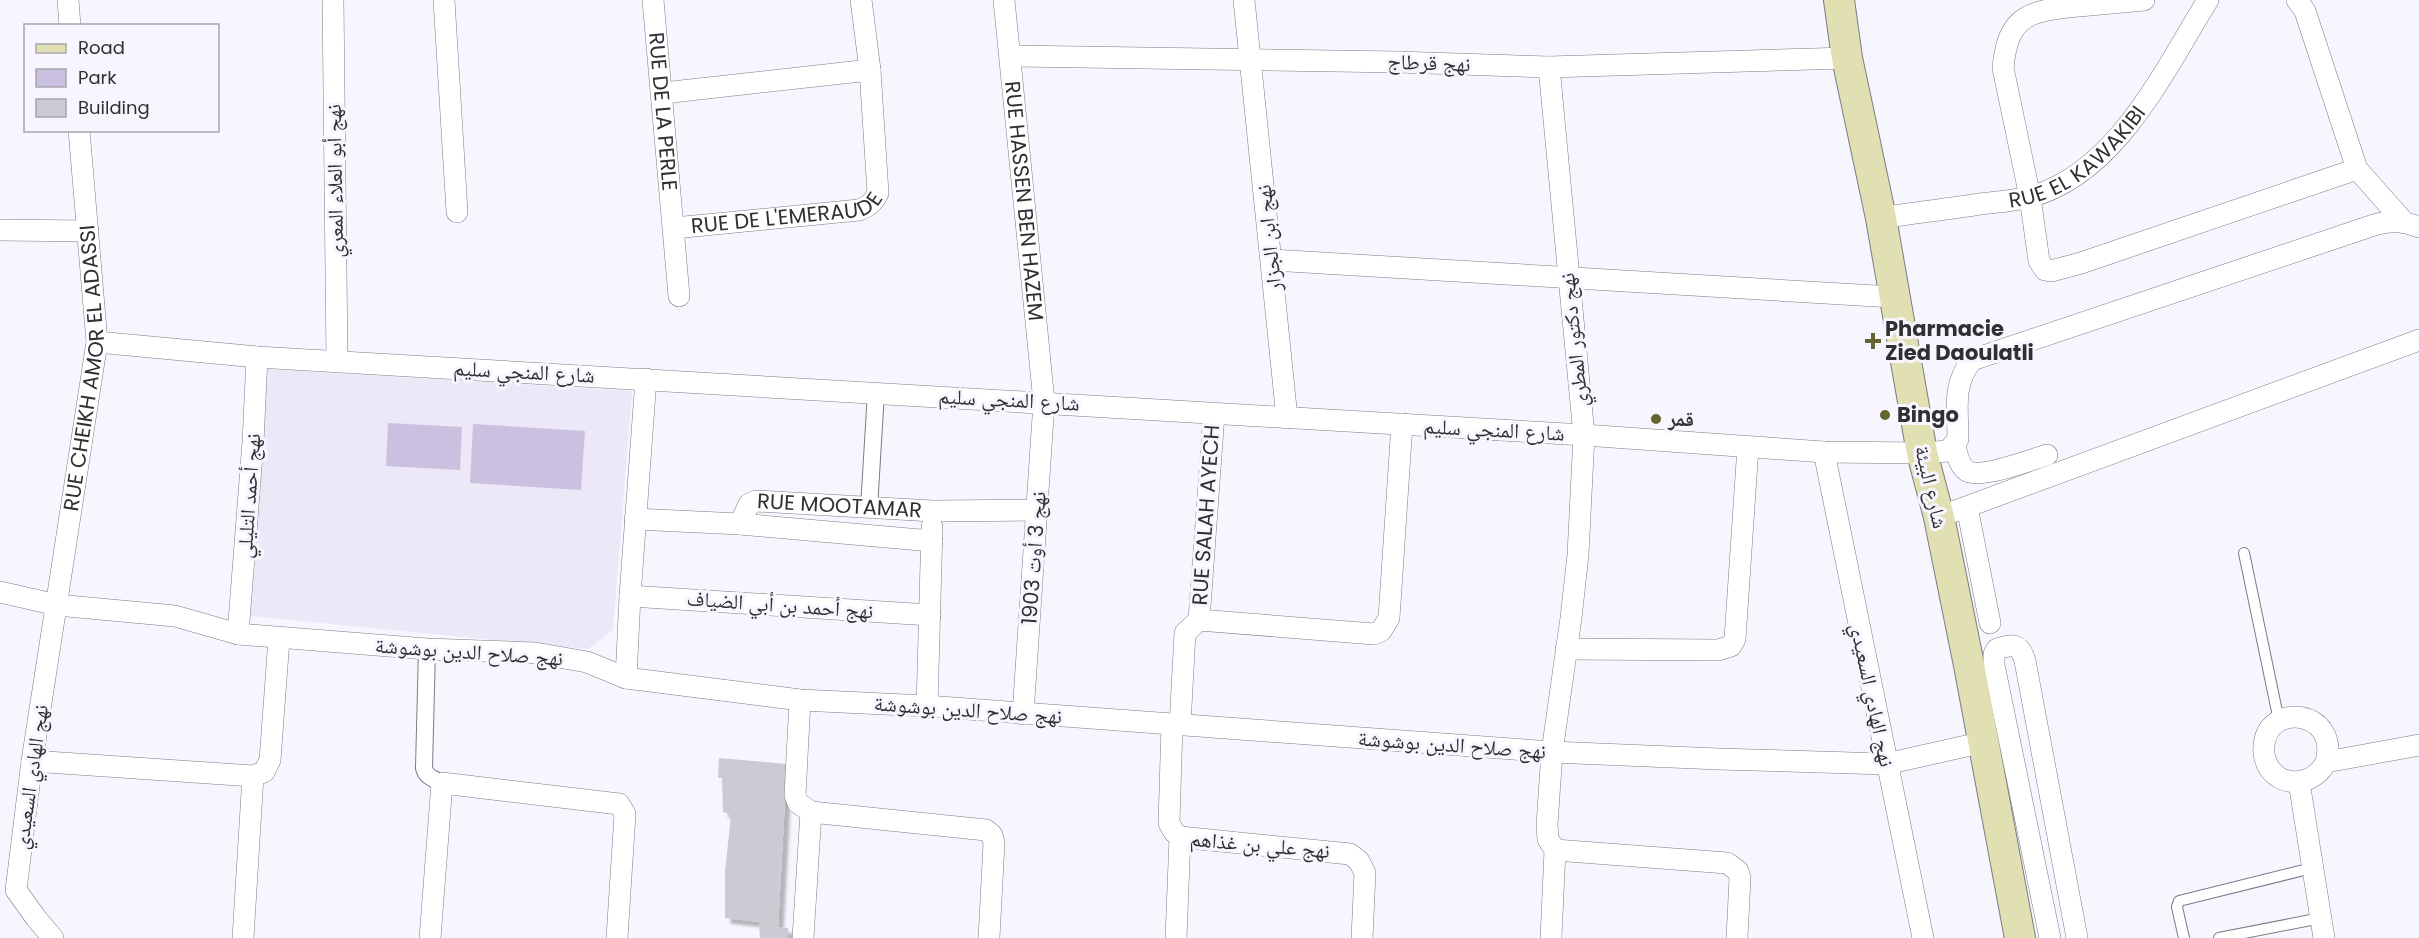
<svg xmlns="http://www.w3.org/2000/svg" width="2419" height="938" font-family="Poppins,'Noto Naskh Arabic',sans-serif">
  <defs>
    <filter id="shadow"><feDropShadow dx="5.5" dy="5.5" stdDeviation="1.5" flood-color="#0004"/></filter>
  </defs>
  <rect width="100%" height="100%" fill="#f7f5fe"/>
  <polygon fill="#ece8f7" points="266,369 632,391 613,630 588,649 248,616"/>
  <g fill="#c9c1df">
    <polygon points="388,423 462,427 460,470 386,466"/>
    <polygon points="473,424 585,431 581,490 470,483"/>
  </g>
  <polygon fill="#cccad2" filter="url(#shadow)" points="719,758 787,764 778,927 788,928 788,938 760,938 759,922 725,918 725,872 731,815 723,812 722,778 718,778"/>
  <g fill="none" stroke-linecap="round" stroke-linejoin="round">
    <defs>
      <g id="service">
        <polyline points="2244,553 2279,721"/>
        <polyline points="2184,938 2177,907 2179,901 2312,868"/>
        <polyline points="2219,938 2321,918"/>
      </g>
      <g id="pedestrian">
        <polyline points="869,508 876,392"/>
        <path d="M 427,649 L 424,768 C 426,777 434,779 442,783"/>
      </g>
      <g id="minor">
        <polyline points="68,0 70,26"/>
        <polyline points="333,0 337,361"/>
        <polyline points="444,0 457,212"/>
        <path id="s1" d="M 653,0 L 679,296"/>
        <path id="s2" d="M 1004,0 L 1044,402 L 1023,714"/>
        <polyline points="1244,0 1287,418"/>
        <path d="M 2144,0 C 2122,2 2100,4 2079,6 C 2031,11 2008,13 2003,68 L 2030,197 L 2039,261 L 2045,270 L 2051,271 L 2081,263 L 2357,169"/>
        <polyline points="2297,0 2305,11 2357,169 2404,222"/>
        <polyline points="1011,56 1398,62 1549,67 1847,58"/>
        <polyline points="1549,67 1584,435 1578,555 1571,618 1552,752 1547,825 1548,839 1555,850 1551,938"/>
        <polyline points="663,93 870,70"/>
        <path id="s3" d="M 1881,218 C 1914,213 1947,209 1980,204 C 1996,202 2014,201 2029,197 C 2116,175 2165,69 2208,0"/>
        <path id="s4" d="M 674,228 L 859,210 C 869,206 873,203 878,193 L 870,70 L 861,0"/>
        <polyline points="0,230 88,231"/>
        <polyline points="1272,260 1893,297"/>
        <path d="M 97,342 L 257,357 L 1584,435 L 1824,452 L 1922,453 L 1948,451 L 1958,439 C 1958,409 1952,385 1972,360 L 2374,225 C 2391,220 2403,221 2419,227"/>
        <polyline points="1214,414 1199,620 1374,634 1381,631 1389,618 1402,424"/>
        <path d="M 1955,446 C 1957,454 1959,466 1967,471 C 1981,479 2030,460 2047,455"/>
        <polyline points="1824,452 1923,938"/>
        <polyline points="1967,507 1990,623"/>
        <polyline points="1939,517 2419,340"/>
        <polyline points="635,519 740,524"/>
        <path id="s5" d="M 932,541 L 740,524 L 749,504 L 756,501 L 933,511 L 1037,510"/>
        <polyline points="0,592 57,605 175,616 238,634 427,649 535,653 587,662 626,678 800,700 927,706 1552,752 1719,759 1886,764 1984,742"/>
        <polyline points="630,596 930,615"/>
        <polyline points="238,634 253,442 257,357"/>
        <polyline points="1566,649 1718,650 1731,646 1735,639 1748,447"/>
        <polyline points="626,678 630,596 646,379"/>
        <polyline points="800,700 795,795 798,803 811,812"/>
        <polyline points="927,706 932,527"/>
        <polyline points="1172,725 1169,823 1174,832 1180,837"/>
        <polyline points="1180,725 1185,633 1199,620"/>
        <polyline points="32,761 253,776 264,772 270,760 279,639"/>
        <path d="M 2326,762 C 2340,710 2267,701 2264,746 C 2263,754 2265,761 2269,768 C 2285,790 2315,784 2326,762 L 2419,745"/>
        <polyline points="2299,782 2324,938"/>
        <polyline points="1555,850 1727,863 1738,871 1740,878 1737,938"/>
        <path id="s6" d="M 53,938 L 36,918 L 16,890 L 32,761 L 97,342 L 79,130"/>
        <polyline points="243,938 253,776"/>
        <polyline points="430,938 442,783 619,804 625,814 617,938"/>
        <polyline points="803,938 811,812 986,830 992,835 994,843 989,938"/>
        <polyline points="1176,938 1180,837 1350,854 1359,861 1365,873 1362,938"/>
        <path d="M 2050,938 L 1994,665 L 1994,654 L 1997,649 C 2013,644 2020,643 2025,661 L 2077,938"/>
      </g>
      <polyline id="secondary" points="1839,0 1847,58 1881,218 1922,453 1939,517 1969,665 2020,938"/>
    </defs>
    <use href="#service" stroke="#7d7b83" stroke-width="12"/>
    <use href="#pedestrian" stroke="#7d7b83" stroke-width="18"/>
    <use href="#minor" stroke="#7d7b83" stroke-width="22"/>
    <use href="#secondary" stroke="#7d7b83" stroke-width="32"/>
    <use href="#service" stroke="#fff" stroke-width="10"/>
    <use href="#pedestrian" stroke="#fff" stroke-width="16"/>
    <use href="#minor" stroke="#fff" stroke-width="21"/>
    <use href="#secondary" stroke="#e1e0b3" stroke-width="30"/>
  </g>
  <g fill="#656532" stroke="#f7f5fe" stroke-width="2">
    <path d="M1870 332h6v6h6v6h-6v6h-6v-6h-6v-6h6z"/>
    <circle cx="1885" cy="415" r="6"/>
    <circle cx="1656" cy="419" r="6"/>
  </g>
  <g text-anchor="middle" stroke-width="6" stroke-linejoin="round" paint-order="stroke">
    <g font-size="21" fill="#302f32" stroke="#f7f5fe">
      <text transform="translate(1429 63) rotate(2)" y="7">نهج قرطاج</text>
      <text dy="7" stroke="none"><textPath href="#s1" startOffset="112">RUE DE LA PERLE</textPath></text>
      <text dy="7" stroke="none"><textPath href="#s3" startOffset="212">RUE EL KAWAKIBI</textPath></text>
      <text transform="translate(335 181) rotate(-91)" y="7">نهج أبو العلاء المعري</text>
      <text dy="7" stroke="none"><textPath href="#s2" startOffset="202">RUE HASSEN BEN HAZEM</textPath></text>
      <text dy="7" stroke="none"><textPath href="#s4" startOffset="114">RUE DE L'EMERAUDE</textPath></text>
      <text transform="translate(1269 238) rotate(-96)" y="7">نهج ابن الجزار</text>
      <text transform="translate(1574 340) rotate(-96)" y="7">نهج دكتور المطري</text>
      <text dy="7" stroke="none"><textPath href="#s6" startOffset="588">RUE CHEIKH AMOR EL ADASSI</textPath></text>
      <text transform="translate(524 372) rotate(3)" y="7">شارع المنجي سليم</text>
      <text transform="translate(1009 400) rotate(3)" y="7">شارع المنجي سليم</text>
      <text transform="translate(1494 430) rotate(3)" y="7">شارع المنجي سليم</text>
      <text transform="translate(1931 487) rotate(77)" y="7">شارع البيئة</text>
      <text transform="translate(249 496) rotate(-86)" y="7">نهج أحمد التليلي</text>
      <text dy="7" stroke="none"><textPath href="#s5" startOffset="306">RUE MOOTAMAR</textPath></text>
      <text transform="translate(1206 515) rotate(-86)" y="7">RUE SALAH AYECH</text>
      <text transform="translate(1034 558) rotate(-86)" y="7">نهج 3 أوت 1903</text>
      <text transform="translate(780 605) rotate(4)" y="7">نهج أحمد بن أبي الضياف</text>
      <text transform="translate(469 652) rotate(4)" y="7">نهج صلاح الدين بوشوشة</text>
      <text transform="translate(1872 695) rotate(78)" y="7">نهج الهادي السعيدي</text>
      <text transform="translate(968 710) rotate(4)" y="7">نهج صلاح الدين بوشوشة</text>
      <text transform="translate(1452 745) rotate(4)" y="7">نهج صلاح الدين بوشوشة</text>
      <text transform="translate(31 777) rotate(-82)" y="7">نهج الهادي السعيدي</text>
      <text transform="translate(1260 845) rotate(5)" y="7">نهج علي بن غذاهم</text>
    </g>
    <g font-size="21" font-weight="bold" fill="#302f32" stroke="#f7f5fe" text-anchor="start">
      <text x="1885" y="336">Pharmacie<tspan x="1885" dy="24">Zied Daoulatli</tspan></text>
      <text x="1897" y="422">Bingo</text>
      <text x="1668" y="426">قمر</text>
    </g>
  </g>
  <rect x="24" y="24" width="195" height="108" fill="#f7f5fe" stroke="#a7a6ac" stroke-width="1.5"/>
  <rect x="36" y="44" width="30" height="9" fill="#e1e0b3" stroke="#a7a6ac" stroke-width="1.5"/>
  <text x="78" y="54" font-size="18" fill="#302f32">Road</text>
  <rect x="36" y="69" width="30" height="18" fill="#c9c1df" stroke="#a7a6ac" stroke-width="1.5"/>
  <text x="78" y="84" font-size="18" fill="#302f32">Park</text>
  <rect x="36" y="99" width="30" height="18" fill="#cccad2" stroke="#a7a6ac" stroke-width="1.5"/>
  <text x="78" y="114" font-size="18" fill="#302f32">Building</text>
</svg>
